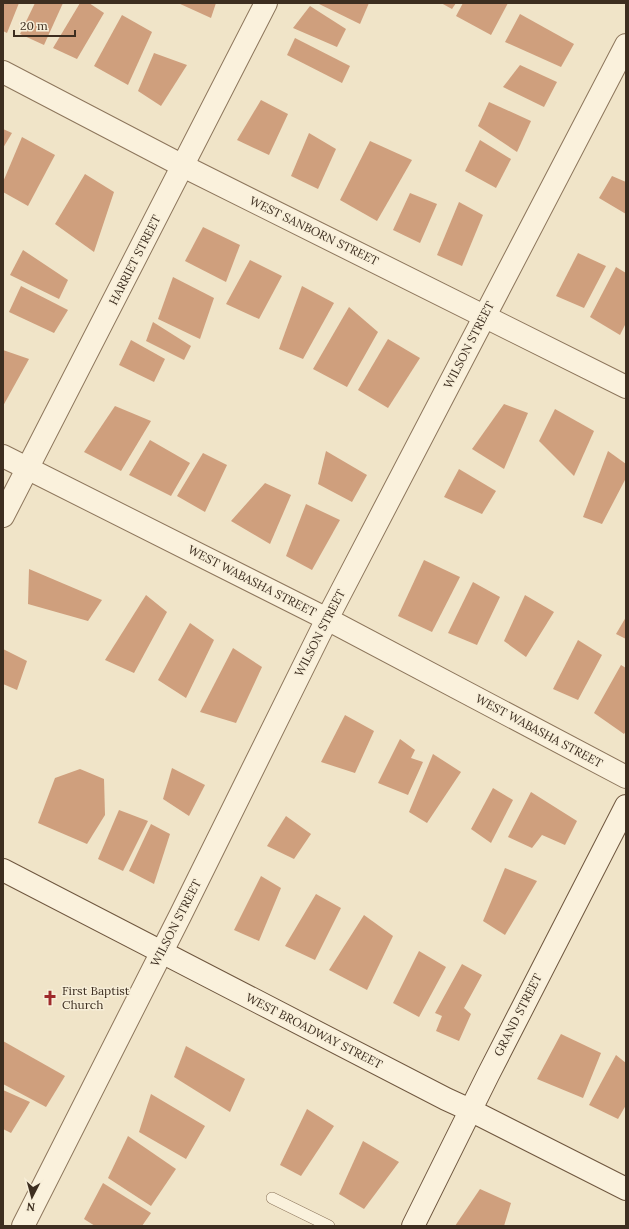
<svg xmlns="http://www.w3.org/2000/svg" width="629" height="1229" font-family="Lora,serif">
  <rect width="100%" height="100%" fill="#f0e4c8"/>
  <g fill="#cf9f7d">
    <polygon points="3,3 19,3 7,33 3,31"/>
    <polygon points="35,3 63,3 44,45 20,34"/>
    <polygon points="80,3 89,3 104,13 77,59 53,48"/>
    <polygon points="178,3 216,3 211,18"/>
    <polygon points="317,3 369,3 360,24"/>
    <polygon points="441,3 456,3 452,9"/>
    <polygon points="463,3 508,3 491,35 456,16"/>
    <polygon points="310,6 346,29 337,47 293,28"/>
    <polygon points="520,14 574,44 561,67 505,42"/>
    <polygon points="122,15 152,32 128,85 94,66"/>
    <polygon points="295,38 350,66 342,83 287,55"/>
    <polygon points="154,53 187,65 161,106 138,91"/>
    <polygon points="520,65 557,82 544,107 503,87"/>
    <polygon points="261,100 288,114 269,155 237,140"/>
    <polygon points="489,102 531,121 517,152 478,126"/>
    <polygon points="3,129 12,133 3,148"/>
    <polygon points="309,133 336,149 318,189 291,176"/>
    <polygon points="22,137 55,155 28,206 3,192 3,182"/>
    <polygon points="480,140 511,159 496,188 465,171"/>
    <polygon points="370,141 412,160 377,221 340,200"/>
    <polygon points="85,174 114,192 94,252 55,224"/>
    <polygon points="612,176 626,182 626,214 599,198"/>
    <polygon points="410,193 437,204 420,243 393,230"/>
    <polygon points="459,202 483,215 462,266 437,255"/>
    <polygon points="203,227 240,245 226,282 185,261"/>
    <polygon points="23,250 68,280 59,299 10,275"/>
    <polygon points="578,253 606,266 584,308 556,296"/>
    <polygon points="250,260 282,276 259,319 226,304"/>
    <polygon points="616,267 626,273 626,323 620,335 590,317"/>
    <polygon points="173,277 214,298 200,339 158,319"/>
    <polygon points="21,286 68,310 54,333 9,312"/>
    <polygon points="302,286 334,303 303,359 279,349"/>
    <polygon points="349,307 378,332 347,387 313,369"/>
    <polygon points="153,322 191,346 184,360 146,341"/>
    <polygon points="388,339 420,358 388,408 358,390"/>
    <polygon points="131,340 165,359 154,382 119,365"/>
    <polygon points="3,350 29,359 3,406"/>
    <polygon points="504,404 528,413 504,469 472,449"/>
    <polygon points="115,406 151,421 121,471 84,452"/>
    <polygon points="555,409 594,431 574,476 539,441"/>
    <polygon points="150,440 190,463 171,496 129,475"/>
    <polygon points="326,451 367,475 352,502 318,484"/>
    <polygon points="608,451 626,464 626,478 602,524 583,517"/>
    <polygon points="203,453 227,465 205,512 177,496"/>
    <polygon points="459,469 496,491 482,514 444,497"/>
    <polygon points="265,483 291,495 270,544 231,521"/>
    <polygon points="306,504 340,520 312,570 286,556"/>
    <polygon points="424,560 460,577 432,632 398,616"/>
    <polygon points="29,569 102,600 88,621 28,604"/>
    <polygon points="473,582 500,597 477,645 448,633"/>
    <polygon points="146,595 167,612 134,673 105,660"/>
    <polygon points="525,595 554,612 526,657 504,641"/>
    <polygon points="626,617 626,639 616,634"/>
    <polygon points="190,623 214,640 186,698 158,680"/>
    <polygon points="578,640 602,655 578,700 553,689"/>
    <polygon points="233,648 262,667 236,723 200,712"/>
    <polygon points="3,649 27,661 17,690 3,684"/>
    <polygon points="621,665 626,668 626,731 624,734 594,713"/>
    <polygon points="345,715 374,731 355,773 321,762"/>
    <polygon points="400,739 415,750 411,758 423,762 408,795 378,783"/>
    <polygon points="433,754 461,772 427,823 409,812"/>
    <polygon points="172,768 205,785 189,816 163,799"/>
    <polygon points="80,769 104,779 105,815 87,844 38,823 55,778"/>
    <polygon points="493,788 513,800 491,843 471,829"/>
    <polygon points="531,792 577,821 565,845 542,835 532,848 508,837"/>
    <polygon points="119,810 148,821 123,871 98,859"/>
    <polygon points="286,816 311,834 294,859 267,846"/>
    <polygon points="151,824 170,834 154,884 129,871"/>
    <polygon points="505,868 537,881 505,935 483,921"/>
    <polygon points="261,876 281,888 259,941 234,930"/>
    <polygon points="316,894 341,908 315,960 285,946"/>
    <polygon points="364,915 393,936 367,990 329,970"/>
    <polygon points="419,951 446,967 419,1017 393,1003"/>
    <polygon points="462,964 482,975 464,1008 471,1014 459,1041 436,1031 442,1016 435,1013"/>
    <polygon points="561,1034 601,1053 583,1098 537,1079"/>
    <polygon points="3,1041 65,1076 46,1107 3,1084"/>
    <polygon points="186,1046 245,1079 230,1112 174,1077"/>
    <polygon points="616,1055 626,1063 626,1105 618,1119 589,1105"/>
    <polygon points="3,1090 30,1102 11,1133 3,1129"/>
    <polygon points="151,1094 205,1126 186,1159 139,1132"/>
    <polygon points="307,1109 334,1126 301,1176 280,1165"/>
    <polygon points="128,1136 176,1169 151,1206 108,1178"/>
    <polygon points="363,1141 399,1162 364,1209 339,1194"/>
    <polygon points="103,1183 151,1213 142,1226 95,1226 84,1219"/>
    <polygon points="480,1189 511,1203 504,1226 455,1226"/>
  </g>
  <g fill="none" stroke-linecap="round" stroke-linejoin="round">
    <defs>
      <polyline id="lane" points="272,1198 329,1226"/>
      <g id="street">
        <polyline points="3,72 183,166 626,387"/>
        <polyline points="3,456 327,619 626,777"/>
        <polyline points="3,516 266,3"/>
        <polyline points="23,1226 180,916 327,619 626,45"/>
      </g>
      <g id="secondary">
        <polyline points="3,870 446,1099 470,1110 626,1189"/>
        <polyline points="413,1226 488,1075 626,806"/>
      </g>
    </defs>
    <use href="#lane" stroke="#8d765c" stroke-width="12"/>
    <use href="#street" stroke="#8d765c" stroke-width="24"/>
    <use href="#secondary" stroke="#6f573f" stroke-width="24"/>
    <use href="#lane" stroke="#faf1dc" stroke-width="11"/>
    <use href="#street" stroke="#faf1dc" stroke-width="22"/>
    <use href="#secondary" stroke="#faf1dc" stroke-width="22"/>
  </g>
  <defs>
    <symbol id="church-bare" viewBox="-9 -9 18 18"><path d="M-1.2-6h2.4v3.5h3.3v2.4h-3.3V6h-2.4V-.1h-3.3v-2.4h3.3Z" fill="#9e2a2b" stroke="#f7eed8" stroke-width="2.5" paint-order="stroke"/></symbol>
  </defs>
  <g fill-rule="evenodd">
    <use href="#church-bare" x="39" y="987" width="22" height="22"/>
  </g>
  <g text-anchor="middle" stroke-width="3" stroke-linejoin="round" paint-order="stroke">
    <g font-size="12" fill="#3d2e20" stroke="#f7eed8">
      <text transform="translate(314 231) rotate(26)" y="4">WEST SANBORN STREET</text>
      <text transform="translate(135 260) rotate(-63)" y="4">HARRIET STREET</text>
      <text transform="translate(469 345) rotate(-63)" y="4">WILSON STREET</text>
      <text transform="translate(252 581) rotate(27)" y="4">WEST WABASHA STREET</text>
      <text transform="translate(320 633) rotate(-63)" y="4">WILSON STREET</text>
      <text transform="translate(539 731) rotate(28)" y="4">WEST WABASHA STREET</text>
      <text transform="translate(176 923) rotate(-63)" y="4">WILSON STREET</text>
      <text transform="translate(518 1015) rotate(-63)" y="4">GRAND STREET</text>
      <text transform="translate(314 1031) rotate(27)" y="4">WEST BROADWAY STREET</text>
    </g>
    <g font-size="12" fill="#3d2e20" stroke="#f7eed8" text-anchor="start">
      <text x="62" y="995">First Baptist<tspan x="62" dy="14">Church</tspan></text>
    </g>
  </g>
  <rect width="629" height="1229" fill="none" stroke="#3d2e20" stroke-width="8"/>
  <g transform="translate(32 1197) rotate(186)" stroke="#f7eed8" stroke-width="3" paint-order="stroke">
  <path d="M0-3L7 15L0 10L-7 15Z" fill="#3d2e20"/>
  <text y="-6" font-size="11" font-weight="bold" text-anchor="middle" fill="#3d2e20">N</text>
  </g>
  <path d="M14 30v6h61v-6" fill="none" stroke="#3d2e20" stroke-width="2"/>
  <text x="20" y="30" font-size="12" fill="#3d2e20" stroke="#f7eed8" stroke-width="3" paint-order="stroke">20 m</text>
</svg>
